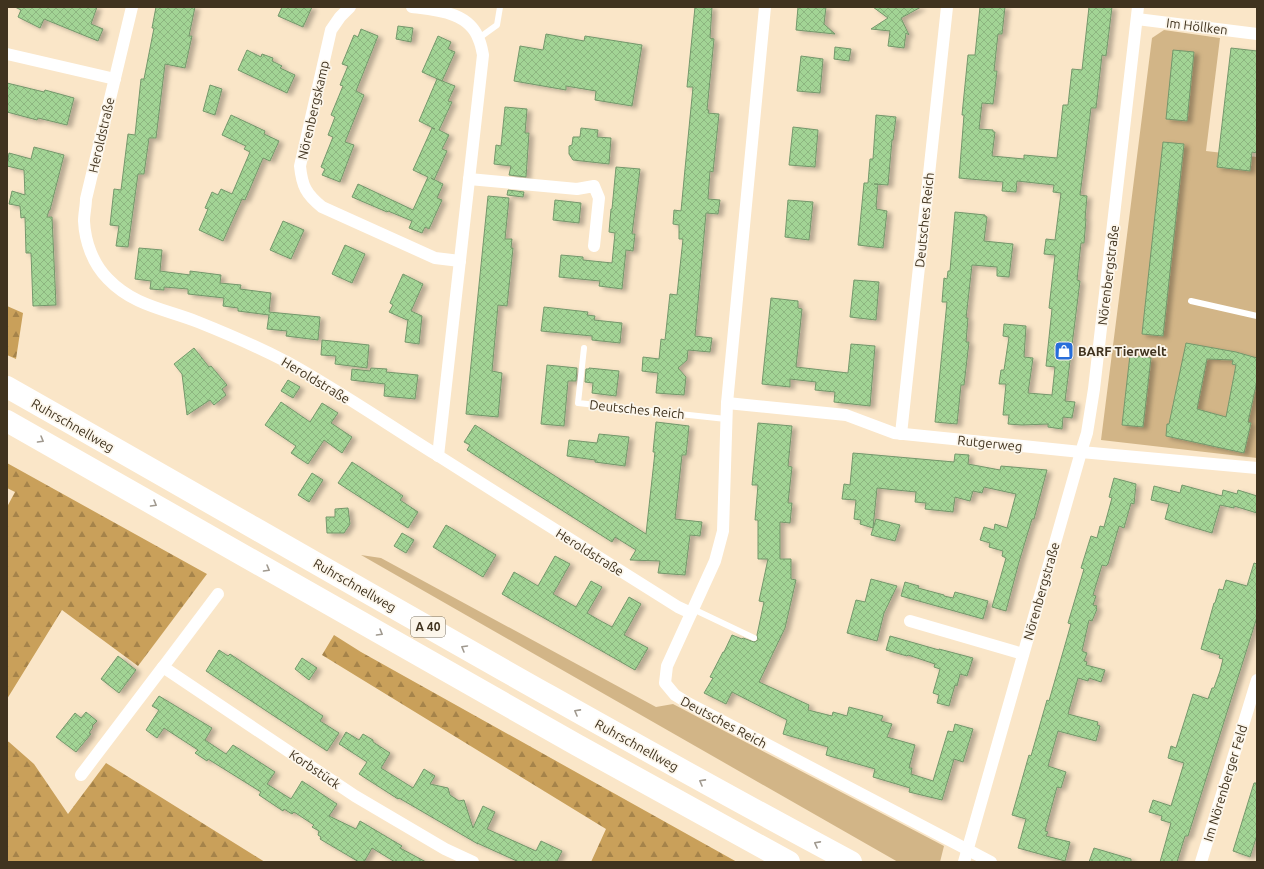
<svg xmlns="http://www.w3.org/2000/svg" width="1264" height="869" font-family="Ubuntu,sans-serif">
  <defs>
    <pattern id="forest-firs" width="22" height="20" patternUnits="userSpaceOnUse"><rect width="22" height="20" fill="#c9a05a"/><path d="M5 1l3.5 6h-7zM16 11l3.5 6h-7z" fill="#a5834a"/></pattern>
    <pattern id="building-cross-hatch" width="8" height="8" patternUnits="userSpaceOnUse"><rect width="8" height="8" fill="#a2d495"/><path d="M0 0l8 8M0 8l8-8" fill="none" stroke="#8db680"/></pattern>
    <filter id="shadow"><feDropShadow dx="4.5" dy="2.5" stdDeviation="2" flood-color="#0004"/></filter>
  </defs>
  <rect width="100%" height="100%" fill="#fae6c8"/>
  <g fill="#d2b587">
    <polygon points="1164,30 1220,38 1206,151 1257,157 1257,458 1101,440 1152,38"/>
    <polygon points="361,555 381,558 656,707 673,704 944,846 940,862 898,862"/>
  </g>
  <g fill="url(#forest-firs)">
    <polygon points="7,306 23,313 16,359 7,355"/>
    <polygon points="7,463 207,574 138,666 62,610 7,699 7,507 15,492 7,488"/>
    <polygon points="334,635 361,652 737,862 591,862 606,829 322,655"/>
    <polygon points="7,741 9,742 34,764 68,814 106,763 265,862 7,862"/>
  </g>
  <g fill="url(#building-cross-hatch)" stroke="#74976b" fill-rule="evenodd" filter="url(#shadow)">
    <polygon points="15,7 97,7 91,24 103,29 98,41 44,19 40,28 18,17 21,10"/>
    <polygon points="156,7 195,7 189,36 192,36 185,68 165,64 156,138 149,138 144,174 138,174 128,247 116,246 119,226 110,225 114,189 121,190 128,134 135,135 141,79 144,79 154,28 152,28"/>
    <polygon points="282,7 312,7 303,27 278,16"/>
    <polygon points="695,7 712,7 710,38 714,39 707,110 709,110 708,113 719,114 713,172 710,171 708,199 720,200 718,214 706,213 695,336 712,338 710,352 688,350 687,360 678,368 686,377 684,395 656,393 658,373 642,371 643,357 659,359 661,339 665,340 670,294 677,295 683,239 679,239 679,225 673,224 674,210 681,211 685,169 693,87 687,87"/>
    <polygon points="798,7 826,7 824,24 835,34 796,30"/>
    <polygon points="873,7 921,7 901,18 909,35 906,33 904,48 888,46 890,31 871,29 888,18"/>
    <polygon points="980,7 1005,7 1002,34 998,34 994,71 997,71 993,104 982,103 979,129 993,130 993,132 995,132 992,156 1024,159 1024,155 1057,158 1063,105 1068,105 1072,69 1082,70 1089,7 1112,7 1106,56 1102,55 1096,108 1091,108 1080,195 1087,196 1085,219 1086,219 1084,243 1081,243 1077,280 1080,281 1065,401 1075,402 1072,418 1063,417 1062,429 1048,427 1048,424 1022,425 1008,424 1009,415 1003,415 1006,384 999,384 1001,370 1004,370 1009,337 1003,336 1004,324 1026,326 1024,357 1033,358 1028,393 1052,395 1055,367 1046,366 1052,309 1049,308 1055,255 1044,254 1046,239 1055,240 1061,193 1053,192 1054,185 1017,181 1016,192 1002,191 1003,182 959,178 964,115 962,115 968,55 975,55"/>
    <polygon points="398,26 413,28 411,42 396,39"/>
    <polygon points="361,29 378,36 356,91 364,95 345,142 354,145 340,182 322,175 325,169 321,167 333,137 328,135 335,117 331,115 343,86 340,85 348,66 342,64 354,35 358,37"/>
    <polygon points="546,34 584,41 585,36 642,45 632,106 595,100 596,91 566,86 566,90 514,81 520,46 543,50"/>
    <polygon points="438,36 451,42 448,49 455,52 442,81 422,72"/>
    <polygon points="835,47 851,49 849,61 834,59"/>
    <polygon points="1231,48 1257,51 1257,153 1252,152 1250,171 1217,167"/>
    <polygon points="247,50 261,57 262,54 273,58 272,61 282,66 280,68 295,75 287,93 238,70"/>
    <polygon points="1173,50 1194,52 1187,121 1166,119"/>
    <polygon points="801,56 823,59 820,93 797,91"/>
    <polygon points="437,79 455,86 448,101 452,102 439,130 449,135 442,149 447,151 434,180 431,178 443,184 437,198 442,200 429,229 425,227 422,233 409,228 412,221 388,211 387,212 352,197 358,184 413,210 428,177 413,170 432,128 435,129 419,121"/>
    <polygon points="7,83 44,92 45,90 74,98 67,125 38,118 37,120 7,112"/>
    <polygon points="210,85 222,89 215,115 203,111"/>
    <polygon points="505,107 527,109 525,133 529,133 526,177 509,175 511,166 494,164 496,145 501,146"/>
    <polygon points="231,115 265,131 264,134 279,141 270,161 263,158 245,200 242,199 223,241 199,230 208,209 205,208 212,192 218,195 221,189 232,194 250,152 244,149 246,146 222,135"/>
    <polygon points="876,115 896,117 893,140 892,140 888,185 874,184 878,184 876,207 877,207 876,209 887,211 883,248 858,245 864,183 868,183 870,159 873,159"/>
    <polygon points="793,127 818,130 815,167 789,165"/>
    <polygon points="581,128 598,130 597,137 611,138 609,164 573,160 569,154 569,146 572,145 573,137 580,137"/>
    <polygon points="1163,142 1184,144 1163,336 1142,334"/>
    <polygon points="34,147 64,155 50,210 49,210 47,217 52,217 56,305 33,306 31,253 26,253 25,217 21,218 20,206 9,204 12,191 25,195 24,170 7,166 9,153 31,159"/>
    <polygon points="616,167 640,169 632,234 635,234 633,251 626,250 622,289 599,286 600,281 559,277 561,255 583,257 583,260 612,263 615,233 609,232 611,209 612,209"/>
    <polygon points="508,190 524,192 523,197 507,195"/>
    <polygon points="488,196 509,198 505,239 512,239 511,248 513,248 507,306 498,305 492,371 502,373 498,417 466,414"/>
    <polygon points="555,200 581,203 579,223 553,220"/>
    <polygon points="788,200 813,202 809,240 785,237"/>
    <polygon points="955,212 985,215 985,216 987,217 984,241 1013,244 1009,277 997,276 997,267 972,265 966,318 968,318 966,342 969,342 964,385 961,385 957,424 935,422 947,302 942,302 944,278 947,279 948,271 950,271"/>
    <polygon points="283,221 304,230 291,259 270,250"/>
    <polygon points="345,245 365,254 352,283 332,274"/>
    <polygon points="139,248 162,250 160,271 190,275 190,271 221,275 220,283 241,285 240,289 271,293 269,312 320,317 318,340 286,336 287,331 267,329 269,315 238,311 238,308 223,306 224,298 188,294 188,289 164,287 164,290 150,289 151,281 135,279"/>
    <polygon points="403,274 423,284 411,311 422,316 419,344 405,342 408,319 407,320 389,312 393,305 390,303"/>
    <polygon points="854,280 879,282 876,320 850,317"/>
    <polygon points="771,298 798,301 798,308 802,309 796,367 848,373 851,344 875,346 870,406 834,402 835,392 815,390 816,382 790,379 790,387 762,384"/>
    <polygon points="544,307 588,312 587,315 595,316 594,320 622,323 620,343 592,340 592,336 541,331"/>
    <polygon points="322,340 369,345 367,368 335,364 336,356 321,355"/>
    <path d="M 1186,343 L 1236,352 L 1257,358 L 1257,381 L 1248,422 L 1251,423 L 1244,453 L 1166,436 L 1167,424 L 1169,424 ZM 1207,359 L 1233,360 L 1232,364 L 1236,365 L 1226,417 L 1197,409 Z"/>
    <polygon points="194,348 209,367 211,366 227,385 222,389 226,395 214,405 210,400 187,415 182,374 174,364"/>
    <polygon points="1130,355 1151,358 1143,427 1122,425"/>
    <polygon points="547,365 577,368 576,381 568,381 564,426 541,424"/>
    <polygon points="371,368 387,369 386,372 418,375 415,399 384,396 385,384 351,380 352,369 370,371"/>
    <polygon points="589,368 619,371 616,396 592,393 593,383 585,382 586,369 589,369"/>
    <polygon points="288,380 300,387 293,398 281,391"/>
    <polygon points="281,402 310,422 322,403 338,413 331,423 352,437 342,453 324,440 308,464 291,453 296,446 265,425"/>
    <polygon points="656,422 689,426 686,455 682,455 675,519 702,522 700,536 690,535 685,575 658,573 660,561 630,560 636,550 615,537 612,542 489,464 467,450 470,445 464,442 475,425 646,534 655,452 653,452"/>
    <polygon points="758,423 792,426 788,466 792,467 788,503 792,503 790,523 780,522 780,559 791,559 791,579 796,580 785,628 759,682 809,705 808,710 832,716 833,712 847,716 849,707 883,716 881,721 892,724 887,737 915,745 909,768 912,768 911,774 933,781 948,731 953,732 955,724 973,729 963,762 954,759 942,800 909,792 910,788 873,777 875,769 826,755 828,747 783,734 787,720 732,692 726,704 704,693 713,678 710,677 723,652 724,652 732,635 742,639 743,638 754,642 758,640 757,635 764,602 759,601 768,559 758,559 758,520 755,520 758,485 752,485"/>
    <polygon points="599,434 629,437 625,466 595,462 595,460 567,456 569,440 597,443"/>
    <polygon points="853,453 954,462 955,454 969,455 968,464 1000,470 1001,466 1047,470 1034,519 1032,519 1019,562 1006,611 992,607 1006,558 1002,556 1003,551 989,547 990,543 980,540 984,527 994,530 995,524 1007,528 1016,494 984,487 982,493 973,491 970,501 955,497 953,512 925,509 926,503 915,502 916,492 877,488 873,528 860,524 861,520 854,519 856,500 842,499 844,484 850,485"/>
    <polygon points="352,462 396,491 403,496 400,500 418,512 408,528 338,483"/>
    <polygon points="312,473 323,480 309,502 298,495"/>
    <polygon points="1114,478 1136,484 1134,504 1131,503 1124,528 1119,526 1108,564 1106,566 1102,565 1093,595 1096,596 1093,605 1097,606 1096,608 1097,609 1092,621 1089,620 1082,651 1087,653 1084,661 1087,662 1086,665 1105,670 1101,682 1089,678 1088,681 1078,678 1068,714 1098,722 1097,725 1100,726 1096,741 1058,731 1048,766 1066,772 1061,788 1057,787 1045,831 1048,832 1046,836 1070,842 1065,861 1018,848 1026,819 1012,815 1029,755 1031,756 1047,700 1049,701 1071,624 1068,623 1084,569 1081,568 1091,536 1097,538 1100,526 1104,527 1112,498 1109,497"/>
    <polygon points="1182,485 1222,496 1223,490 1237,494 1238,490 1257,496 1257,513 1234,506 1234,508 1220,505 1212,533 1165,519 1169,504 1151,500 1154,486 1180,493"/>
    <polygon points="348,508 350,524 344,533 327,533 326,517 335,517 335,509"/>
    <polygon points="876,519 900,525 895,541 871,535"/>
    <polygon points="446,525 496,555 483,577 433,547"/>
    <polygon points="402,533 414,540 406,553 394,546"/>
    <polygon points="555,556 570,564 553,594 576,607 591,581 602,587 587,613 599,620 612,627 629,597 641,604 624,635 648,648 635,670 502,594 514,572 538,586"/>
    <polygon points="1254,563 1257,564 1257,617 1188,836 1185,836 1177,862 1160,862 1171,823 1161,820 1162,816 1149,812 1153,800 1171,806 1184,763 1168,758 1171,746 1176,748 1193,694 1208,699 1212,688 1214,688 1220,671 1223,659 1219,658 1220,655 1201,649 1214,603 1215,603 1219,589 1223,590 1226,580 1247,586"/>
    <polygon points="871,579 897,586 884,613 877,641 847,633 856,600 865,602"/>
    <polygon points="905,582 919,586 918,588 944,595 944,596 953,598 955,592 988,601 983,619 901,596"/>
    <polygon points="890,636 939,650 939,649 973,658 967,676 960,674 957,686 955,685 949,706 937,703 939,695 933,693 940,669 934,667 935,664 908,655 907,656 886,650"/>
    <polygon points="219,650 228,656 230,654 323,716 320,721 339,733 327,751 206,671"/>
    <polygon points="118,656 136,670 119,693 101,679"/>
    <polygon points="302,658 317,668 309,680 295,669"/>
    <polygon points="159,696 212,728 205,740 226,754 233,745 275,772 267,784 291,799 302,781 337,804 329,816 356,829 360,821 402,846 400,848 426,862 395,862 372,848 364,862 359,862 320,839 321,837 318,835 319,831 312,827 314,825 294,812 292,814 284,809 283,811 259,795 261,792 208,759 207,761 195,753 198,750 164,728 157,738 146,730 159,710 152,706"/>
    <polygon points="86,712 97,721 92,726 93,727 89,733 91,734 76,752 56,737 75,713 81,718"/>
    <polygon points="346,732 359,740 363,734 373,740 373,742 390,753 381,768 413,788 424,769 435,776 430,784 448,788 450,795 459,801 464,800 473,828 483,806 495,812 487,829 536,851 541,841 562,851 557,861 559,862 519,862 477,843 478,844 399,798 398,799 359,774 367,762 339,744"/>
    <polygon points="1254,783 1257,783 1257,835 1250,857 1233,851"/>
    <polygon points="1094,848 1131,859 1131,862 1089,862"/>
  </g>
  <g fill="none" stroke-linecap="round" stroke-linejoin="round">
    <g stroke="#fff" stroke-width="6">
      <polyline points="479,38 497,25 500,7"/>
      <polyline points="1191,301 1257,316"/>
      <polyline points="584,348 578,403 726,419"/>
      <polyline points="693,609 754,638"/>
    </g>
    <g stroke="#fff" stroke-width="12">
      <path d="M 132,7 L 86,199 C 86,206 84,214 84,221 C 85,242 93,264 108,279 C 134,306 165,309 198,322 C 228,334 258,347 287,362 C 338,390 387,424 437,455 C 517,506 597,556 678,607 L 691,613"/>
      <path d="M 350,7 L 340,17 L 331,30 L 300,166 C 302,186 306,194 322,207 L 435,258 L 460,261"/>
      <path d="M 412,7 C 436,10 470,12 479,40 C 481,44 482,50 483,55 L 438,456"/>
      <polyline points="765,7 727,403 723,531 715,561 667,666 665,683 675,695 688,703 991,862"/>
      <polyline points="1137,19 1257,34"/>
      <polyline points="7,54 115,79"/>
      <polyline points="469,179 577,189 594,186 599,198 594,246"/>
      <polyline points="727,403 846,415 894,433 1081,452 1257,468"/>
      <polyline points="901,434 947,7"/>
      <polyline points="910,621 1023,654"/>
      <polyline points="163,667 218,594"/>
      <polyline points="81,775 163,667 355,796 445,849 473,862"/>
      <polyline points="964,862 1081,452 1087,433 1094,389 1138,7"/>
      <polyline points="1201,862 1257,680"/>
    </g>
    <g stroke="#fff" stroke-width="22">
      <path d="M 7,387 C 288,546 567,710 851,862"/>
      <polyline points="7,421 577,745 789,862"/>
    </g>
  </g>
  <defs><path id="oneway-chevron" d="M-2-3.5L2.5 0L-2 3.5" fill="none" stroke-width="1.6" stroke-linecap="round" stroke-linejoin="round"/></defs>
  <g stroke="#a0998f">
    <use href="#oneway-chevron" transform="translate(41 440) rotate(30)"/>
    <use href="#oneway-chevron" transform="translate(154 504) rotate(30)"/>
    <use href="#oneway-chevron" transform="translate(267 569) rotate(30)"/>
    <use href="#oneway-chevron" transform="translate(380 633) rotate(30)"/>
    <use href="#oneway-chevron" transform="translate(464 648) rotate(-150)"/>
    <use href="#oneway-chevron" transform="translate(577 712) rotate(-151)"/>
    <use href="#oneway-chevron" transform="translate(702 782) rotate(-151)"/>
    <use href="#oneway-chevron" transform="translate(817 844) rotate(-152)"/>
  </g>
  <defs>
    <symbol id="shop-square" viewBox="-11 -11 22 22"><rect x="-9" y="-9" width="18" height="18" rx="4" fill="#286eda" stroke="#fcf6eb"/><path d="M-5-2.5h2.3a2.7 3.5 0 0 1 5.4 0H5L5.5 6h-11ZM-1.5-2.5h3a1.5 2.3 0 0 0-3 0Z" fill="#fff"/></symbol>
  </defs>
  <g fill-rule="evenodd">
    <use href="#shop-square" x="1053" y="340" width="22" height="22"/>
  </g>
  <g text-anchor="middle" stroke-width="3.5" stroke-linejoin="round" paint-order="stroke">
    <rect fill="#fcf6eb" stroke="#786e5c" stroke-width="1" x="411" y="617" width="34" height="20" rx="3"/>
    <g font-size="12" font-weight="bold" fill="#40331f">
      <text x="428" y="631">A 40</text>
    </g>
    <g font-size="13" fill="#40331f" stroke="#fcf6eb">
      <text transform="translate(1197 26) rotate(7)" y="5">Im Höllken</text>
      <text transform="translate(313 110) rotate(-77)" y="5">Nörenbergskamp</text>
      <text transform="translate(101 135) rotate(-77)" y="5">Heroldstraße</text>
      <text transform="translate(924 220) rotate(-84)" y="5">Deutsches Reich</text>
      <text transform="translate(1108 275) rotate(-83)" y="5">Nörenbergstraße</text>
      <text transform="translate(316 380) rotate(31)" y="5">Heroldstraße</text>
      <text transform="translate(637 409) rotate(6)" y="5">Deutsches Reich</text>
      <text transform="translate(73 425) rotate(30)" y="5">Ruhrschnellweg</text>
      <text transform="translate(990 443) rotate(6)" y="5">Rutgerweg</text>
      <text transform="translate(590 552) rotate(32)" y="5">Heroldstraße</text>
      <text transform="translate(355 585) rotate(30)" y="5">Ruhrschnellweg</text>
      <text transform="translate(1041 591) rotate(-74)" y="5">Nörenbergstraße</text>
      <text transform="translate(724 722) rotate(28)" y="5">Deutsches Reich</text>
      <text transform="translate(637 745) rotate(29)" y="5">Ruhrschnellweg</text>
      <text transform="translate(315 769) rotate(34)" y="5">Korbstück</text>
      <text transform="translate(1225 783) rotate(-73)" y="5">Im Nörenberger Feld</text>
    </g>
    <g font-size="13" font-weight="bold" fill="#40331f" stroke="#fcf6eb" text-anchor="start">
      <text x="1078" y="356">BARF Tierwelt</text>
    </g>
  </g>
  <rect width="1264" height="869" fill="none" stroke="#40331f" stroke-width="16"/>
</svg>
